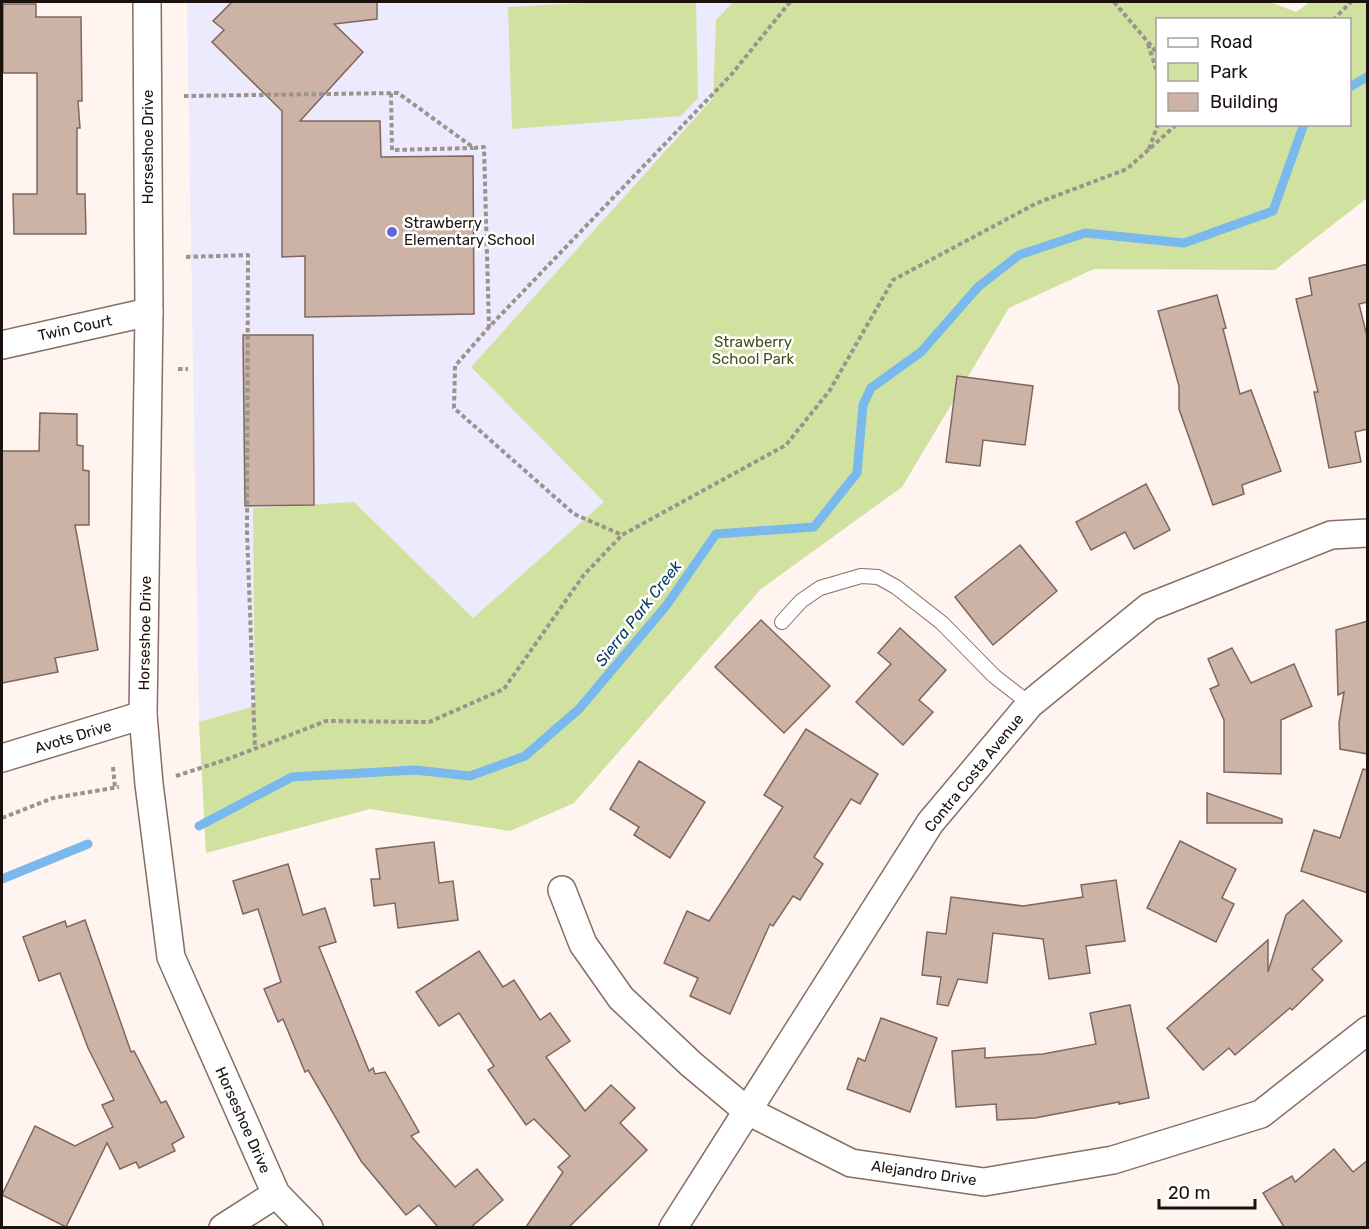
<svg xmlns="http://www.w3.org/2000/svg" width="1369" height="1229" font-family="Rubik,sans-serif">
  <rect width="100%" height="100%" fill="#fff4ef"/>
  <polygon fill="#eceafc" points="187,2 733,2 716,20 713,98 471,367 605,502 425,660 199,722"/>
  <g fill="#d1e2a0" fill-rule="evenodd">
    <polygon points="603,2 696,2 698,98 681,116 512,129 508,7"/>
    <path d="M 733,2 L 1270,2 L 1296,12 L 1310,2 L 1367,2 L 1367,198 L 1275,270 L 1094,269 L 1009,308 L 902,487 L 761,589 L 574,803 L 510,831 L 370,809 L 206,853 L 199,722 L 255,706 L 253,508 L 354,502 L 473,618 L 604,502 L 471,367 L 713,98 L 716,20 ZM 1158,20 L 1350,20 L 1350,124 L 1158,124 Z"/>
  </g>
  <g fill="none" stroke-linecap="round" stroke-linejoin="round">
    <g stroke="#79b9ed" stroke-width="9">
      <polyline points="1350,87 1368,76"/>
      <polyline points="199,826 292,777 415,770 470,776 525,756 579,709 666,606 716,534 814,527 857,473 863,405 871,388 921,352 978,287 1019,255 1085,233 1184,243 1273,211 1304,124"/>
      <polyline points="2,879 88,844"/>
    </g>
  </g>
  <g fill="#cdb2a6" stroke="#7f675d" stroke-width="1.5">
    <polygon points="232,2 377,2 377,19 334,24 363,52 300,121 380,121 381,157 473,156 474,314 305,317 305,256 282,257 282,111 212,42 224,30 213,21"/>
    <polygon points="3,4 36,4 36,17 81,17 82,101 78,101 80,128 77,128 77,194 85,194 86,234 14,234 13,194 37,194 37,73 3,73"/>
    <polygon points="1368,264 1368,302 1359,304 1368,340 1368,429 1355,432 1361,462 1329,468 1314,392 1318,392 1296,299 1312,295 1309,278"/>
    <polygon points="1217,295 1226,328 1223,329 1240,394 1251,390 1281,471 1242,485 1244,494 1213,505 1179,409 1179,386 1158,311"/>
    <polygon points="243,335 313,335 314,505 245,506"/>
    <polygon points="957,376 1033,386 1025,445 983,440 980,466 946,462"/>
    <polygon points="40,413 77,414 77,445 83,446 83,470 89,471 89,525 75,525 98,650 55,658 58,672 2,683 2,451 39,451"/>
    <polygon points="1146,484 1170,530 1134,549 1125,532 1091,550 1076,522"/>
    <polygon points="1020,545 1057,591 993,645 955,597"/>
    <polygon points="761,620 830,686 784,733 715,667"/>
    <polygon points="1368,621 1368,754 1340,749 1339,723 1344,692 1338,695 1336,630"/>
    <polygon points="900,628 946,670 919,700 933,712 903,745 856,702 891,664 878,653"/>
    <polygon points="1232,648 1251,683 1294,664 1312,706 1281,720 1281,774 1224,772 1224,720 1210,689 1219,685 1208,659"/>
    <polygon points="806,729 878,774 860,804 851,799 814,857 823,864 800,900 793,896 773,926 770,924 730,1014 690,996 698,978 664,963 687,911 709,921 783,807 764,795"/>
    <polygon points="639,761 705,802 670,858 634,835 639,827 610,809"/>
    <polygon points="1363,769 1368,770 1368,893 1301,871 1314,830 1340,838"/>
    <polygon points="1207,793 1282,819 1282,823 1207,823"/>
    <polygon points="1180,841 1236,869 1222,898 1234,904 1216,942 1147,908"/>
    <polygon points="434,842 439,883 453,881 458,920 398,928 395,903 374,906 371,879 380,879 376,849"/>
    <polygon points="288,864 303,915 325,908 336,942 319,947 369,1071 373,1068 375,1074 385,1072 419,1132 411,1136 455,1187 477,1169 503,1200 471,1227 438,1227 419,1205 406,1215 361,1161 308,1070 305,1072 283,1019 278,1022 264,989 281,982 258,909 243,914 233,881"/>
    <polygon points="1116,880 1125,941 1086,946 1090,973 1049,979 1043,939 993,933 987,983 958,979 948,1006 937,1004 941,977 922,975 927,932 946,934 951,897 1023,906 1083,897 1081,885"/>
    <polygon points="1303,900 1342,941 1312,969 1323,980 1292,1010 1290,1008 1235,1055 1229,1048 1203,1070 1167,1028 1268,940 1268,972 1286,915"/>
    <polygon points="85,920 131,1052 134,1051 161,1103 166,1101 184,1137 172,1144 175,1151 139,1168 136,1162 120,1169 107,1143 66,1227 2,1195 35,1126 75,1146 113,1127 102,1105 114,1100 88,1048 60,973 39,981 23,937 65,921 67,927"/>
    <polygon points="479,951 503,987 514,980 540,1020 550,1013 570,1041 546,1057 585,1111 611,1085 635,1108 620,1123 647,1150 569,1227 526,1227 563,1172 558,1167 570,1156 534,1119 526,1125 488,1070 494,1066 459,1013 439,1026 416,992"/>
    <polygon points="1130,1005 1149,1098 1119,1104 1119,1102 1035,1118 997,1120 996,1104 956,1107 952,1051 985,1048 985,1058 1043,1054 1096,1044 1090,1013"/>
    <polygon points="881,1018 937,1038 910,1112 847,1089 858,1058 865,1061"/>
    <polygon points="1334,1149 1353,1172 1368,1160 1368,1227 1284,1227 1263,1193 1292,1176 1295,1182"/>
  </g>
  <g fill="none" stroke-linecap="round" stroke-linejoin="round">
    <defs>
      <polyline id="service" points="782,622 801,601 820,588 861,576 878,577 896,587 942,623 994,676 1030,704"/>
      <g id="minor">
        <polyline points="147,2 149,312 143,715 149,784 171,957 276,1194 309,1228"/>
        <polyline points="2,345 149,312"/>
        <polyline points="2,758 143,715"/>
        <polyline points="562,890 583,944 621,998 691,1064 746,1110 851,1163 984,1182 1113,1160 1261,1114 1368,1030"/>
        <polyline points="223,1228 276,1194"/>
        <polyline points="673,1228 930,823 1030,704 1149,607 1331,535 1368,533"/>
      </g>
    </defs>
    <use href="#service" stroke="#866e63" stroke-width="16"/>
    <use href="#minor" stroke="#866e63" stroke-width="30"/>
    <g stroke="#9c928e" stroke-width="4" stroke-dasharray="4.5 3" stroke-linecap="butt">
      <polyline points="790,2 731,75 490,326 455,366 454,408 574,514 622,535 786,445 830,390 893,280 1037,203 1127,169 1177,124"/>
      <polyline points="1114,2 1158,54"/>
      <polyline points="1333,20 1351,2"/>
      <polyline points="1148,44 1158,75"/>
      <polyline points="391,93 392,150 473,148"/>
      <polyline points="184,96 398,93 474,148 484,147 489,327"/>
      <polyline points="1149,149 1158,124"/>
      <polyline points="186,257 248,255 247,531 255,748"/>
      <polyline points="178,369 188,369"/>
      <polyline points="113,767 115,788"/>
      <polyline points="176,776 228,759 326,721 429,722 504,689 583,576 622,535"/>
      <polyline points="2,818 53,798 119,787"/>
    </g>
    <use href="#service" stroke="#fff" stroke-width="14"/>
    <use href="#minor" stroke="#fff" stroke-width="27"/>
  </g>
  <circle fill="#6164dc" stroke="#fff" stroke-width="2" cx="392" cy="232" r="6"/>
  <g text-anchor="middle" stroke-width="5" stroke-linejoin="round" paint-order="stroke">
    <g font-size="15" fill="#1b120e" stroke="#fff">
      <text transform="translate(148 147) rotate(-90)" y="5">Horseshoe Drive</text>
      <text transform="translate(75 328) rotate(-12)" y="5">Twin Court</text>
      <text transform="translate(145 633) rotate(-89)" y="5">Horseshoe Drive</text>
      <text transform="translate(73 737) rotate(-17)" y="5">Avots Drive</text>
      <text transform="translate(974 773) rotate(-51)" y="5">Contra Costa Avenue</text>
      <text transform="translate(243 1120) rotate(66)" y="5">Horseshoe Drive</text>
      <text transform="translate(924 1173) rotate(8)" y="5">Alejandro Drive</text>
    </g>
    <g font-size="15" fill="#1b120e" stroke="#fff" text-anchor="start">
      <text x="404" y="228">Strawberry<tspan x="404" dy="17">Elementary School</tspan></text>
    </g>
    <g font-size="15" fill="#455019" stroke="#fff">
      <text x="753" y="347">Strawberry<tspan x="753" dy="17">School Park</tspan></text>
    </g>
    <g font-size="16" font-style="italic" fill="#083a5d" stroke="#fff">
      <text transform="translate(638 613) rotate(-52)" y="6">Sierra Park Creek</text>
    </g>
  </g>
  <rect width="1369" height="1229" fill="none" stroke="#1b120e" stroke-width="6"/>
  <rect x="1156" y="18" width="195" height="108" fill="#ffffff" stroke="#a4a09f" stroke-width="1.5"/>
  <rect x="1168" y="38" width="30" height="9" fill="#ffffff" stroke="#a4a09f" stroke-width="1.5"/>
  <text x="1210" y="48" font-size="18" fill="#1b120e">Road</text>
  <rect x="1168" y="63" width="30" height="18" fill="#d1e2a0" stroke="#a4a09f" stroke-width="1.5"/>
  <text x="1210" y="78" font-size="18" fill="#1b120e">Park</text>
  <rect x="1168" y="93" width="30" height="18" fill="#cdb2a6" stroke="#a4a09f" stroke-width="1.5"/>
  <text x="1210" y="108" font-size="18" fill="#1b120e">Building</text>
  <path d="M1159 1199v9h96v-9" fill="none" stroke="#1b120e" stroke-width="3"/>
  <text x="1168" y="1199" font-size="18" fill="#1b120e" stroke="#ffffff" stroke-width="4.5" paint-order="stroke">20 m</text>
</svg>
